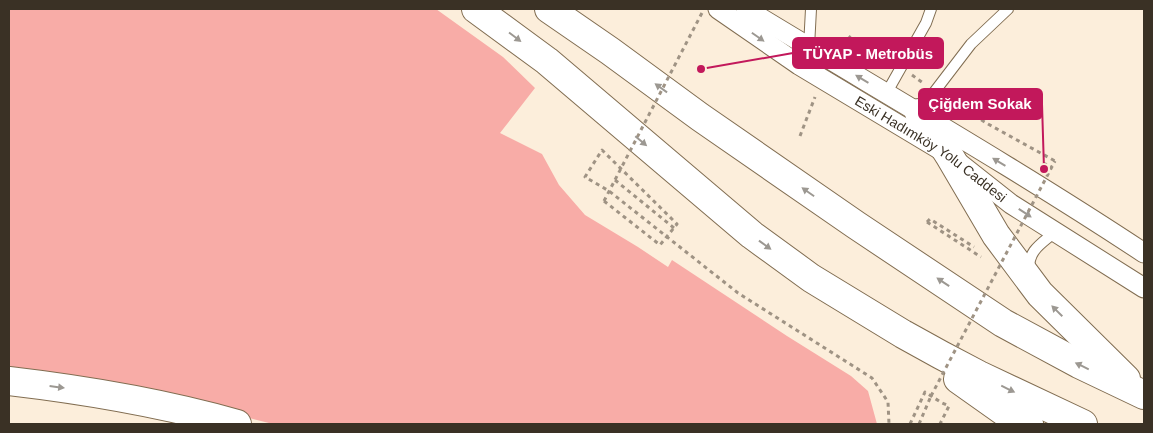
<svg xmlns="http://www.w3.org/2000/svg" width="1153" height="433" font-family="Arial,sans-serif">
  <rect width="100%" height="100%" fill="#fceedb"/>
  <polygon fill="#f8aca7" points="9,9 436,9 503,57 535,88 500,133 542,154 559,185 585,215 638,247 668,267 672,260 787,336 851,376 868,391 877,424 273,424 163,396 9,370"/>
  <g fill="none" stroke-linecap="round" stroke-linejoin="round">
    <defs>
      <g id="lane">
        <polyline points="809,47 811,9"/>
        <polyline points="886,94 926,23 931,9"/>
        <polyline points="919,112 971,44 1008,9"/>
        <path d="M 1029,271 C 1028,250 1041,244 1055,232"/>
      </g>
      <g id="street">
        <path id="s1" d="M 718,9 L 799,65 L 949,155 L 1011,204 L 1144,288"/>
        <path d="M 746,9 C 879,90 1014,167 1144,253"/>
      </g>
      <path id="primary" d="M 9,381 C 86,390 163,403 237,424"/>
      <g id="highway">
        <polyline points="476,9 547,61 752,235 811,278 903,334 941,355 979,375 1083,424"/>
        <polyline points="549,9 610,51 700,117 856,225 1003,323 1079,364 1144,395"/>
        <polyline points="919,113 932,128 949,155 996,235 1040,294 1126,379"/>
        <polyline points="958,379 1006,413 1029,424"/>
      </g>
    </defs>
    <use href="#lane" stroke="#816d51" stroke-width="12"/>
    <use href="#street" stroke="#816d51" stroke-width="21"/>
    <use href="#primary" stroke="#816d51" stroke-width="30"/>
    <use href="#highway" stroke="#816d51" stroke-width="30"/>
    <g stroke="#9f9384" stroke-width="3" stroke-dasharray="4 4" stroke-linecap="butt">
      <polyline points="848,39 851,36 888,60"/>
      <polyline points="912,75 923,83"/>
      <polyline points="947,99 988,124 1055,161"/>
      <polyline points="800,136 815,97"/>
      <polyline points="1043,163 1052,167"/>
      <polyline points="615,180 674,228"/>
      <polyline points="604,201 660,245 677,224 602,150 585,177 609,191 738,293 872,378 888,402 889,424"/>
      <polyline points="927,222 930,219 974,247"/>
      <polyline points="927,222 981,257"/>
      <polyline points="910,424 925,392 942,403 949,406 940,424"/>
      <polyline points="919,424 931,396"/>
    </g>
    <use href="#lane" stroke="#fff" stroke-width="10"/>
    <use href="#street" stroke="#fff" stroke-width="19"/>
    <use href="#primary" stroke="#fff" stroke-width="28"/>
    <use href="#highway" stroke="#fff" stroke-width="28"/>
    <g stroke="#9f9384" stroke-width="3" stroke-dasharray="4 4" stroke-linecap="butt">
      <polyline points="604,201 704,9"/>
      <polyline points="931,396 1055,161"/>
    </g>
  </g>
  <defs><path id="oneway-solid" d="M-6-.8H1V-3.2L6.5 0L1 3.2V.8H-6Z" transform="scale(1.25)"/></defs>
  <g fill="#9c9892">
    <use href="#oneway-solid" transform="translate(515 37) rotate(37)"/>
    <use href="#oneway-solid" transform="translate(758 37) rotate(35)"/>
    <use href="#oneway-solid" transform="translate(862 79) rotate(-149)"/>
    <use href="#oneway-solid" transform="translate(661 88) rotate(-144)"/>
    <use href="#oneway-solid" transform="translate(641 141) rotate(40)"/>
    <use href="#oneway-solid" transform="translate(999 162) rotate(-149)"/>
    <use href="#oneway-solid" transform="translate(808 192) rotate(-145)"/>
    <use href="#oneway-solid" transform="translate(1025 213) rotate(33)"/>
    <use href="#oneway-solid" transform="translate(765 245) rotate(36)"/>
    <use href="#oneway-solid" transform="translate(943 282) rotate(-146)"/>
    <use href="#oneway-solid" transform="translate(1057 311) rotate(-135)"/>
    <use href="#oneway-solid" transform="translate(1082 366) rotate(-154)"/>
    <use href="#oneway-solid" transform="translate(57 387) rotate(7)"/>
    <use href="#oneway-solid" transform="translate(1008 389) rotate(26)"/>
  </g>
  <g text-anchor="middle" stroke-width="5" stroke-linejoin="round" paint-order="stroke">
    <g font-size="14" fill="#3a3125" stroke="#fceedb">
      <text dy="5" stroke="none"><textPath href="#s1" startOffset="255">Eski Hadımköy Yolu Caddesi</textPath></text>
    </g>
  </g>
  <path fill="none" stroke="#c2185b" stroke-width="2" d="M701 69L793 53M1044 169L1042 104"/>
  <g fill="#c2185b" stroke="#fceedb" stroke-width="2">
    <circle cx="701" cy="69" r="5"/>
    <circle cx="1044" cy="169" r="5"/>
  </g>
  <g fill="#c2185b" stroke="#c2185b" stroke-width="2">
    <rect x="793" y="38" width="150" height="30" rx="5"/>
    <rect x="919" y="89" width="123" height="30" rx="5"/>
  </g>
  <g font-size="15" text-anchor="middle" font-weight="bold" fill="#fff">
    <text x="868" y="59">TÜYAP - Metrobüs</text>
    <text x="980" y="109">Çiğdem Sokak</text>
  </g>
  <rect width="1153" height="433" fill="none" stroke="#3a3125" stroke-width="20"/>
</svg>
